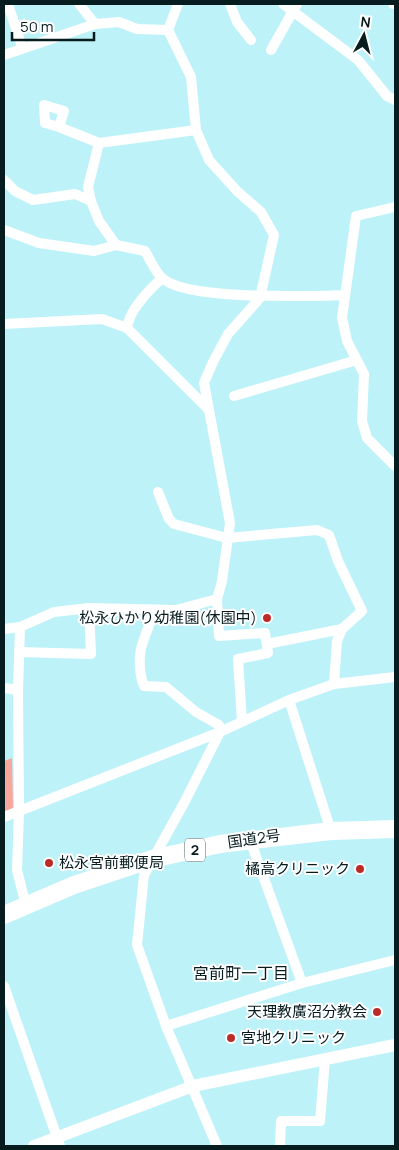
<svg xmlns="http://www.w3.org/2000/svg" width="399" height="1150" font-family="Manrope,'Noto Sans JP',sans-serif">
  <rect width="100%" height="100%" fill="#bdf2f9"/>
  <polygon fill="#f8a79d" points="12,758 13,809 4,812 4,761"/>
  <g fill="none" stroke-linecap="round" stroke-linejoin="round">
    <g stroke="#fff" stroke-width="10">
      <polyline points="8,4 22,47"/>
      <polyline points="79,4 95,24"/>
      <polyline points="230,4 237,22 251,40"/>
      <polyline points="283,4 358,60 387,96 395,100"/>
      <polyline points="393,4 395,4"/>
      <polyline points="271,50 297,4"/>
      <polyline points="4,55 95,24 119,22 137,29 168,30"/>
      <polyline points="59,127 45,123 44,105 64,111 59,127 99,143 196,130"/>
      <polyline points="4,180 15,191 33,200 75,194 91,201 99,221 116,245"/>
      <polyline points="91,201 88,187 99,143"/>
      <polyline points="395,207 356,216 342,318 347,341 364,374 362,421 367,438 395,466"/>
      <path d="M 4,230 L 39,243 L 94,251 L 116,245 L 145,251 C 150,259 154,270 161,277 C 183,301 311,296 345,295"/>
      <polyline points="4,324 102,319 127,328 207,408"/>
      <path d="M 127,328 C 129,310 148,291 161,279"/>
      <polyline points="234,396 357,360"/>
      <polyline points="158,492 169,519 174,524 227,538 317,530 329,535 338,561 362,611 342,629 337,641 334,684"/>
      <polyline points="217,599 219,636 265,633 268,653 238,659 242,721"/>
      <path d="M 152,611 C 152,623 146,631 143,642 C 138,655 139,674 144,686 L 166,687 L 196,712 L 219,725 L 220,732 L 184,803 L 144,875 L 137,945 L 166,1026 L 217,1146"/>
      <polyline points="20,627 18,690 19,811 17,870 26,906"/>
      <polyline points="4,629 20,627 54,612 89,608 176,610 217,599 222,581 230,523 204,383 213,362 228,334 260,298 274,235 261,212 237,191 209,160 196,130 191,77 168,30 178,4"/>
      <polyline points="267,644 342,629"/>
      <polyline points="19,652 91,654 89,608"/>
      <polyline points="4,688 18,690"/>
      <polyline points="289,700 331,831"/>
      <polyline points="4,817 220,732 289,700 334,684 395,677"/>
      <polyline points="250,840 302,983"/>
      <polyline points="4,986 60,1146"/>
      <polyline points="166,1026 302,983 395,960"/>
      <polyline points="280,1146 281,1121 320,1121 325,1059"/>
    </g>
    <polyline stroke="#fff" stroke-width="12" points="34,1146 193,1086 395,1045"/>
    <polyline stroke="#fff" stroke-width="18" points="4,915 74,885 152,859 220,844 331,831 395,829"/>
  </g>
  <g fill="#bb2c29" stroke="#fff" stroke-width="2">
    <circle cx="267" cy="618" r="5"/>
    <circle cx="49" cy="863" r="5"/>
    <circle cx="360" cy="869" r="5"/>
    <circle cx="377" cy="1012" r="5"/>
    <circle cx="231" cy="1038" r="5"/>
  </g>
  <g text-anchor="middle" stroke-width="4" stroke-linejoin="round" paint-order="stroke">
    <rect fill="#fff" stroke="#516062" stroke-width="1" x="185" y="838.5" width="20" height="23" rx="4"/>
    <g font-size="14" font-weight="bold" fill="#071c1f">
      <text x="195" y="855">2</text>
    </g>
    <g font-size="15" fill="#071c1f" stroke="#fff" text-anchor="end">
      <text x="257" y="623">松永ひかり幼稚園(休園中)</text>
      <text x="59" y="868" text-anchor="start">松永宮前郵便局</text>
      <text x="350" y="874">橘高クリニック</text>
      <text x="367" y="1017">天理教廣沼分教会</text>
      <text x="241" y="1043" text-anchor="start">宮地クリニック</text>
    </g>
    <g font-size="15" fill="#071c1f" stroke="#fff">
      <text transform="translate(254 839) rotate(-8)" y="5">国道2号</text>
    </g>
    <g font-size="16" fill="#071c1f" stroke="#fff">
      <text x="241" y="979">宮前町一丁目</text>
    </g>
  </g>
  <rect width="399" height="1150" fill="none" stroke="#071c1f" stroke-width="10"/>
  <g transform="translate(364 35) rotate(7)" stroke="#ffffff" stroke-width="4" paint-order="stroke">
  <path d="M0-4L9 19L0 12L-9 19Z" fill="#071c1f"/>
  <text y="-8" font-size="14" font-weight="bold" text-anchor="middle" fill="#071c1f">N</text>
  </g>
  <path d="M12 32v8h82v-8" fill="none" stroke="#071c1f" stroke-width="2.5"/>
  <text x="20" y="32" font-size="15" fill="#071c1f" stroke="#ffffff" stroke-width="4" paint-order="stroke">50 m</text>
</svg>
